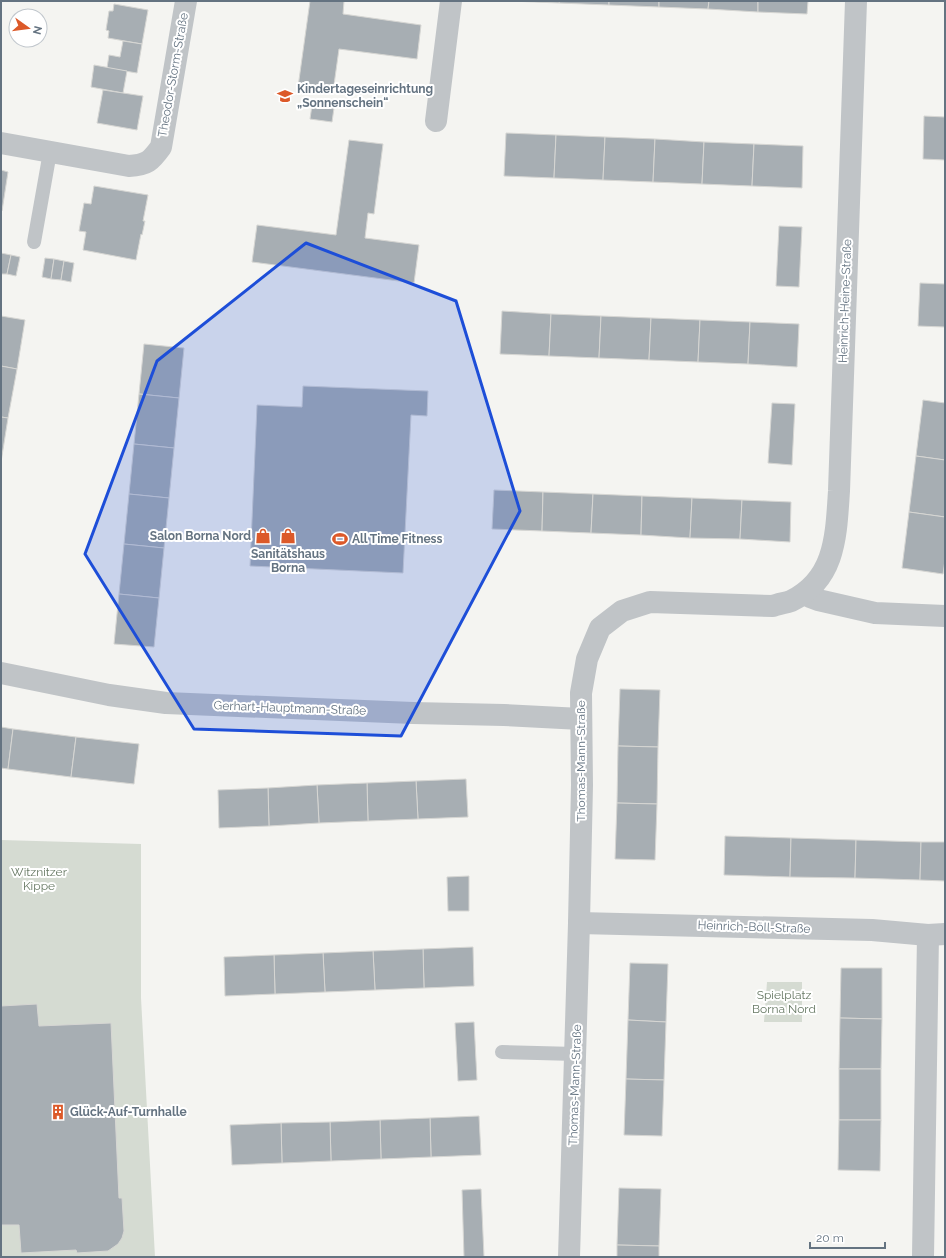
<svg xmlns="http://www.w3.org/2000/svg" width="946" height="1258" font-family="Raleway,sans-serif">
  <rect width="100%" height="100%" fill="#f4f4f1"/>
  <g fill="#d5dbd2">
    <polygon points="1,840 141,844 141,998 155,1257 1,1257"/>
    <polygon points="767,982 802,982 802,1022 764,1022"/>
  </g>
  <g fill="#a7aeb3" stroke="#d6d6d3">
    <polygon points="310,1 344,1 343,14 421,25 417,59 339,49 333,92 298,87"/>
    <polygon points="510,1 560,1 559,3"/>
    <polygon points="560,1 609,1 609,5 559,3"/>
    <polygon points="609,1 659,1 659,7 609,5"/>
    <polygon points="659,1 709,1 708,9 659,7"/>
    <polygon points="709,1 758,1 758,12 708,9"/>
    <polygon points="758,1 808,1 807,14 758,12"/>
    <polygon points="114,4 148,10 142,44 108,38 109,31 106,30 109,11 113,11"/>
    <polygon points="123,41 142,44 137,73 107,68 109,55 120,57"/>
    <polygon points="94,65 127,71 123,93 91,87"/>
    <polygon points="103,90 143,96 137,130 97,123"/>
    <polygon points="312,105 334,108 332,122 310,119"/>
    <polygon points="924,116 945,117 945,160 923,159"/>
    <polygon points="506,133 556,135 554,178 504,176"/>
    <polygon points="556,135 605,137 603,180 554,178"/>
    <polygon points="605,137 655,139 653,182 603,180"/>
    <polygon points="655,139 704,142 702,184 653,182"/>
    <polygon points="349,140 383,144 374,214 368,213 365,238 419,245 414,283 252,262 257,225 336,235"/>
    <polygon points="704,142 754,144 752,186 702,184"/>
    <polygon points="754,144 803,146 802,188 752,186"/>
    <polygon points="1,170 8,172 2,211 1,210"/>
    <polygon points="94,186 148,195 143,221 145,221 142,235 141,234 136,260 83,250 86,232 79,231 84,203 91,204"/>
    <polygon points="779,226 802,227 799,287 776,286"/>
    <polygon points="1,253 11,255 7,274 1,274"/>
    <polygon points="11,255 20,257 16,276 7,274"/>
    <polygon points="45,258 54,259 51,279 42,277"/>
    <polygon points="54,259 64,261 61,280 51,279"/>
    <polygon points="64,261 74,263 71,282 61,280"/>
    <polygon points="920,283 945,284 945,327 918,326"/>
    <polygon points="502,311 551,314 549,356 500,354"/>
    <polygon points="551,314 601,316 599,358 549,356"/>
    <polygon points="1,316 25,320 17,369 1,366"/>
    <polygon points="601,316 651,318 649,360 599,358"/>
    <polygon points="651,318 700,320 698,362 649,360"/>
    <polygon points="700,320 750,322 748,364 698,362"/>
    <polygon points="750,322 799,324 797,367 748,364"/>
    <polygon points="144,344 184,348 179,398 139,394"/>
    <polygon points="1,366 17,369 8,418 1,417"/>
    <polygon points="303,386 428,391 427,416 411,415 403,573 250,566 257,405 302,407"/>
    <polygon points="139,394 179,398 174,448 134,444"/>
    <polygon points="923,400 945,403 945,460 916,456"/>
    <polygon points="772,403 795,404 792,465 768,463"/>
    <polygon points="1,417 8,418 1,462"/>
    <polygon points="134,444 174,448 169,498 129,494"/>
    <polygon points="916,456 945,460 945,517 909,512"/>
    <polygon points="494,490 543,492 542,531 492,529"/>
    <polygon points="543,492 593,494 591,533 542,531"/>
    <polygon points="129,494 169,498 164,548 124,544"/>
    <polygon points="593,494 642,496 641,535 591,533"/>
    <polygon points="642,496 692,498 690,538 641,535"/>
    <polygon points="692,498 742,500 740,539 690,538"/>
    <polygon points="742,500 791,502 790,542 740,539"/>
    <polygon points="909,512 945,517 945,560 943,574 902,568"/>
    <polygon points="124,544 164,548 159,598 119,594"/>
    <polygon points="119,594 159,598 154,647 114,644"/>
    <polygon points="620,689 660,690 658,747 618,746"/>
    <polygon points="1,727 13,729 8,769 1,768"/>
    <polygon points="13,729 76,737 71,777 8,769"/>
    <polygon points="76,737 139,744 134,784 71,777"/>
    <polygon points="618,746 658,747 657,804 617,803"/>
    <polygon points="466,779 468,817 418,819 416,781"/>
    <polygon points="416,781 418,819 368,821 367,783"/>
    <polygon points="367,783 368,821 319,823 317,785"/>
    <polygon points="317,785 319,823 269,826 268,788"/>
    <polygon points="268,788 269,826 219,828 218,790"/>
    <polygon points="617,803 657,804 655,860 615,859"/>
    <polygon points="725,836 791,838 790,877 724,875"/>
    <polygon points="791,838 856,840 855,878 790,877"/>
    <polygon points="856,840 921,842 920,880 855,878"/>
    <polygon points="921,842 945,842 945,881 920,880"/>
    <polygon points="469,876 469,911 448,911 447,877"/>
    <polygon points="473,947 474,986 424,988 423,949"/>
    <polygon points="423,949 424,988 375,990 373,951"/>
    <polygon points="373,951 375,990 325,992 323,953"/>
    <polygon points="323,953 325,992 275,994 274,955"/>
    <polygon points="274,955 275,994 225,996 224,957"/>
    <polygon points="630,963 668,964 666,1022 628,1020"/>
    <polygon points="841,968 882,968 882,1019 840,1018"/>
    <polygon points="37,1004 39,1026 111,1023 119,1198 122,1198 124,1231 122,1238 118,1244 108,1251 77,1253 76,1250 21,1253 19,1225 1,1225 1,1006"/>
    <polygon points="840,1018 882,1019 881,1069 839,1069"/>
    <polygon points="628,1020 666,1022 664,1080 626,1079"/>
    <polygon points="474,1022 477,1080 458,1081 455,1023"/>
    <rect x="839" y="1069" width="42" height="51"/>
    <polygon points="626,1079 664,1080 662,1136 624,1135"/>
    <polygon points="479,1116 481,1155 431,1157 430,1118"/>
    <polygon points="430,1118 431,1157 381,1159 380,1120"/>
    <polygon points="380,1120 381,1159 331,1161 330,1122"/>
    <polygon points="839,1120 881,1120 880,1171 838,1170"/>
    <polygon points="330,1122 331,1161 282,1163 281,1123"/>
    <polygon points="281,1123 282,1163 232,1165 230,1125"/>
    <polygon points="619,1188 661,1189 659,1246 617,1245"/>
    <polygon points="481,1189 484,1257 464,1257 462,1190"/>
    <polygon points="617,1245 659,1246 659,1257 617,1257"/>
  </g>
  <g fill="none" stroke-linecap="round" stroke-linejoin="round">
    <g stroke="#c0c4c7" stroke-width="14">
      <polyline points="34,242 50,152"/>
      <polyline points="502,1052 576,1054"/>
    </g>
    <g stroke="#c0c4c7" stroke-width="22">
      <polyline points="436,121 451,1"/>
      <path d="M 1,143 L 129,166 C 147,165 151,161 161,147 L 186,1"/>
      <polyline points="806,592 810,597 818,600 875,613 945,616"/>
      <polyline points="1,673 109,695 166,703 413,713 504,715 581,719"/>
      <polyline points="579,923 872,930 928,935 945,934"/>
      <path d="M 569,1257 L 579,923 L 582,785 L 581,693 L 587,659 L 600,628 L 622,611 L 650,602 L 773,606 C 778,604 785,603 791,601 C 836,579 836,535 839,491 L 856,1"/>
      <polyline points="923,1257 928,935"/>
    </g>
  </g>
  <path fill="#1d4ed8" fill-opacity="0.2" stroke="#1d4ed8" stroke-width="3" stroke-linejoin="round" d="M 306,243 L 456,301 L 520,511 L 401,736 L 194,729 L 85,554 L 157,361 Z"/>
  <defs>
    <symbol id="school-bare" viewBox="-9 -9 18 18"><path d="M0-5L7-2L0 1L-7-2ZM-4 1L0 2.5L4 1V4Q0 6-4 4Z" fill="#dc5929" stroke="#fff" stroke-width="2.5" paint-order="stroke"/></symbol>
    <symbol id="shop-bare" viewBox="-9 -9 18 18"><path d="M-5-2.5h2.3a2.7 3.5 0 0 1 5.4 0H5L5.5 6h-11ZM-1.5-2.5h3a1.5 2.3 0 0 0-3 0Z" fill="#dc5929" stroke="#fff" stroke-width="2.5" paint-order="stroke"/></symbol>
    <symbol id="stadium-bare" viewBox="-9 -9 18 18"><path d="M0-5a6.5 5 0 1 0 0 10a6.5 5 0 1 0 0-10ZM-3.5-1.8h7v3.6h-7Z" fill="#dc5929" stroke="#fff" stroke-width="2.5" paint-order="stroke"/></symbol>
    <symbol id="building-bare" viewBox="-9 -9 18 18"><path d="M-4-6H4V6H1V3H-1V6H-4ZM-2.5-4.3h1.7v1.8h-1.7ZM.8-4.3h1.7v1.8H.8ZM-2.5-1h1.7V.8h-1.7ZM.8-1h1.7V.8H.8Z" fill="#dc5929" stroke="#fff" stroke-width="2.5" paint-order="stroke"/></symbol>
  </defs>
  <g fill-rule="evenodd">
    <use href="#school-bare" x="274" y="85" width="22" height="22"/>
    <use href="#shop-bare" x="252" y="525" width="22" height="22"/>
    <use href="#shop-bare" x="277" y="525" width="22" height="22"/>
    <use href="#stadium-bare" x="329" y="528" width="22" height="22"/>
    <use href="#building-bare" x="47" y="1101" width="22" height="22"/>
  </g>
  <g text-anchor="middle" stroke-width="4" stroke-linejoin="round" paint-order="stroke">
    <g font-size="12" fill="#647381" stroke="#fff">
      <text transform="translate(173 75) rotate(-80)" y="4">Theodor-Storm-Straße</text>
      <text transform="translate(845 301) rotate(-88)" y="4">Heinrich-Heine-Straße</text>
      <text transform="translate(290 708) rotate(2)" y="4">Gerhart-Hauptmann-Straße</text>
      <text transform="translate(581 761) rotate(-90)" y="4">Thomas-Mann-Straße</text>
      <text transform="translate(754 927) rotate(2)" y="4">Heinrich-Böll-Straße</text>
      <text transform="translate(575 1085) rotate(-88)" y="4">Thomas-Mann-Straße</text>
    </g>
    <g font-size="12" font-weight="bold" fill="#647381" stroke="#fff" text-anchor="start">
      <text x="297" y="93">Kindertageseinrichtung<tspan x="297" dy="14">„Sonnenschein“</tspan></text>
      <text x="251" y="540" text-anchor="end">Salon Borna Nord</text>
      <text x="352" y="543">All Time Fitness</text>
      <text x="288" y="558" text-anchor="middle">Sanitätshaus<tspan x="288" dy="14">Borna</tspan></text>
      <text x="70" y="1116">Glück-Auf-Turnhalle</text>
    </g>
    <g font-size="12" fill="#667863" stroke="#fff">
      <text x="39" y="876">Witznitzer<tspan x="39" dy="14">Kippe</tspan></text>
      <text x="784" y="999">Spielplatz<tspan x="784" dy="14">Borna Nord</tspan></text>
    </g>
  </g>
  <rect width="946" height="1258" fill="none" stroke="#647381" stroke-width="4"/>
  <g transform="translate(28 28) rotate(104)"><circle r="19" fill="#ffffff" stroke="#c1c7cd"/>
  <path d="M0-3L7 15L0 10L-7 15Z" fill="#dc5929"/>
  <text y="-6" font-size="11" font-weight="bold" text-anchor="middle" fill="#647381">N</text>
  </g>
  <path d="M810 1242v6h75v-6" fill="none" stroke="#647381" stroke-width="2"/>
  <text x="816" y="1242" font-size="12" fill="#647381" stroke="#ffffff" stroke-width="3" paint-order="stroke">20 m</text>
</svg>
